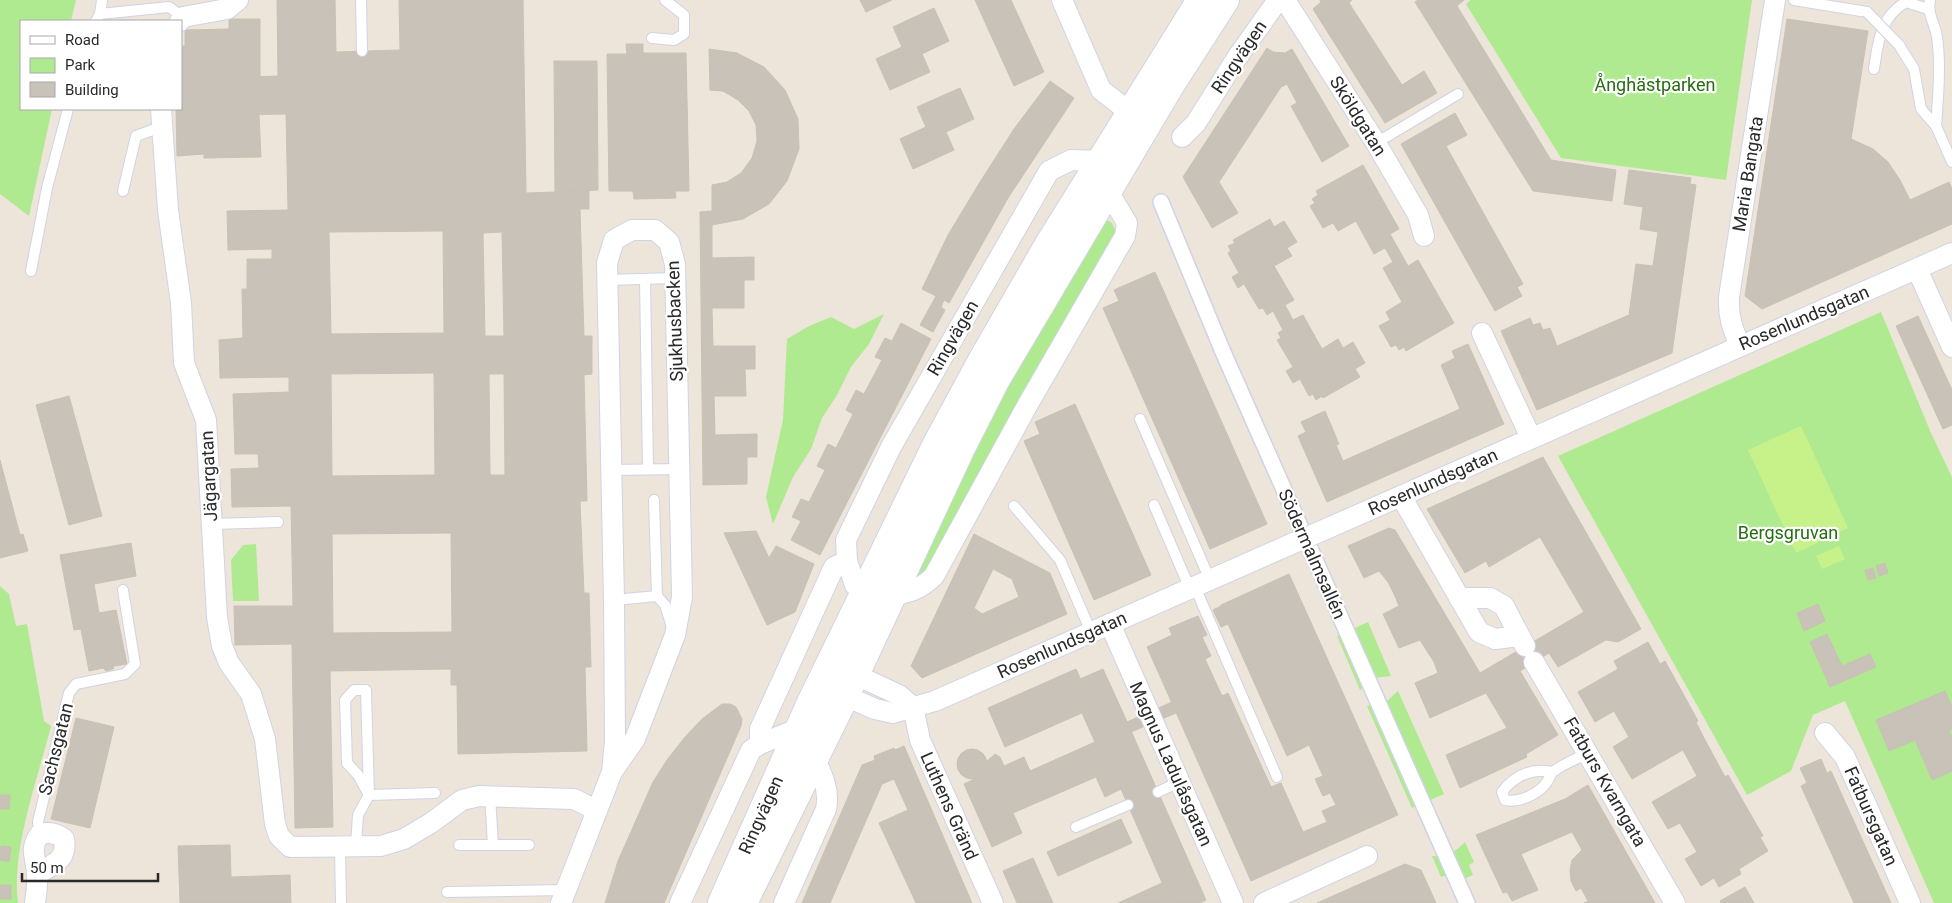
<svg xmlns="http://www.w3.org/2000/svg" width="1952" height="903" font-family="Roboto,sans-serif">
  <rect width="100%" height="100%" fill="#ede5da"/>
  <g fill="#afea90">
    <polygon points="0,0 76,0 71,21 21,21 21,109 52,109 29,216 0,194"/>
    <polygon points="1471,0 1752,0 1726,180 1561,158 1466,4"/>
    <polygon points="1105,219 1112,223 1116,232 1025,388 926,575 911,579 1007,381"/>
    <polygon points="1881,312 1931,433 1952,477 1952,903 1934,903 1845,701 1813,715 1791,771 1747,795 1558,456"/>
    <polygon points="884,314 869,344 851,367 837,395 822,418 811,449 793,477 773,524 766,497 783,420 787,339 809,326 831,317 854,329"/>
    <polygon points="256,544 259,601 233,601 231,560 243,545"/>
    <path d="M 0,586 L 9,594 L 16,626 L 27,624 L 44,721 L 51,726 C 38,778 11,850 18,903 L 0,903 Z"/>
    <polygon points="1368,622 1391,676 1374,678 1360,690 1337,636"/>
    <polygon points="1398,691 1444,794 1412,808 1367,706 1385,703"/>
    <path d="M 1465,842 L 1474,862 L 1469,865 L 1473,875 L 1450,885 L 1446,875 L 1441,877 L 1432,856 C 1445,857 1456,852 1465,842 Z"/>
  </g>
  <g fill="#c7f28a">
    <polygon points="1801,426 1848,528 1796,553 1748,450"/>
    <polygon points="1839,546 1845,559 1822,569 1816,556"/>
  </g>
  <g fill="#c8c2b9" stroke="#c9c1b3" fill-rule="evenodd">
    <path d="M 277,0 L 335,0 L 336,52 L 400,50 L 399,0 L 523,0 L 526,193 L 589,191 L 589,209 L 580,209 L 584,336 L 592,336 L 592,374 L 584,375 L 587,501 L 580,501 L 584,593 L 589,593 L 591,667 L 585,667 L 587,751 L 458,754 L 457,685 L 451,685 L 451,669 L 330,671 L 333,827 L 295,828 L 292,644 L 235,645 L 234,606 L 293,606 L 291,506 L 232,507 L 231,469 L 259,468 L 258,454 L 235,454 L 233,394 L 289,392 L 289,377 L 220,378 L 219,340 L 243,338 L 242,289 L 247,289 L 247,259 L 272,259 L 272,249 L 228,250 L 227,211 L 288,210 L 286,114 L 226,115 L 226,78 L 278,76 ZM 443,231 L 444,333 L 331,334 L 329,232 ZM 502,232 L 504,336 L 485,336 L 483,233 ZM 434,373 L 435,475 L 332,476 L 331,374 ZM 489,374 L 504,374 L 505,475 L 490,475 ZM 451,533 L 452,632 L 333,633 L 332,534 Z"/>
    <polygon points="860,0 892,0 866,12"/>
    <polygon points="975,0 1011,0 1044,72 1014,86"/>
    <polygon points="1320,0 1352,0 1349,3 1402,85 1424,71 1437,93 1385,123 1313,9 1321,2"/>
    <polygon points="1418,0 1464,0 1457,6 1551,160 1616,170 1612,201 1533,191 1415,2"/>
    <polygon points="934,8 949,41 922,54 930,72 890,90 876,59 902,47 893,27"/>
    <polygon points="229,19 260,19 260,77 226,78 226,115 259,114 261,157 204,158 204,154 177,156 176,109 181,109 181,46 185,46 185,30 229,29"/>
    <polygon points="1787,19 1868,31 1851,139 1873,149 1888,162 1900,180 1910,200 1949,182 1952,189 1952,224 1762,309 1745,296"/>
    <polygon points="626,44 643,44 643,53 686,53 689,191 675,191 676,198 634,199 633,191 609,191 607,54 627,54"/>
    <polygon points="1267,48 1273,52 1285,53 1292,49 1349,146 1322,162 1291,106 1297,103 1287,84 1281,87 1219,182 1238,213 1212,228 1183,177"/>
    <polygon points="709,49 737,53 764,67 785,90 798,119 799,149 787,181 769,204 743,219 712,225 712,185 727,182 741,173 752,158 757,141 756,125 749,111 738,100 723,91 710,90"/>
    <polygon points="554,61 597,61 598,190 555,192"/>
    <polygon points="1050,81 1074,98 1008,198 949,303 944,300 941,307 945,310 933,332 920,325 936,296 922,289 948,235 980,182 1014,129"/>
    <polygon points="960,88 974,119 946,132 954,150 913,169 900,139 926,127 917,107"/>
    <polygon points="1455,113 1467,135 1446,146 1523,284 1517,287 1522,296 1495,311 1401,144"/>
    <polygon points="1363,165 1399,229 1390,234 1408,266 1418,260 1454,323 1406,351 1404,347 1399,350 1396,345 1391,347 1379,326 1390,320 1386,312 1402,302 1383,268 1393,262 1385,248 1374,254 1356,221 1338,231 1333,223 1323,228 1310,206 1315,203 1312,199 1318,195 1316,191"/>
    <polygon points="1629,170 1691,178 1690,184 1696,185 1672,353 1537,410 1501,331 1530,318 1533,325 1540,323 1543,330 1550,328 1557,346 1629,315 1636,264 1653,266 1658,232 1640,229 1643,207 1624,204"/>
    <polygon points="712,211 712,258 754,257 754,280 744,280 744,308 712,308 713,346 755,346 755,369 745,369 746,396 714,396 715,435 757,434 757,457 747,457 747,484 703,485 700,212"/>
    <polygon points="1270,219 1274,227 1284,221 1297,242 1287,248 1292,256 1274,266 1294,300 1285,305 1293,320 1303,315 1322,349 1338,339 1343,348 1353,342 1365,363 1355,369 1360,377 1323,398 1322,396 1316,400 1313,394 1309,396 1300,379 1293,383 1286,371 1293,367 1277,340 1281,338 1278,333 1283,330 1273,311 1267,315 1263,308 1259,309 1244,284 1238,288 1232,277 1239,273 1228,253 1231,251 1228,246 1235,243 1233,240"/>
    <polygon points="1155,272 1267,524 1210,549 1103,308 1119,301 1114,290"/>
    <polygon points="1918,316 1952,390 1952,425 1943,429 1896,326"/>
    <polygon points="901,323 931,339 820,555 791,540 801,521 792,517 801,499 809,502 825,470 817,466 828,444 836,448 853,414 846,410 856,390 864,394 882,360 875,357 885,338 892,341"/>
    <polygon points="1468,344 1504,424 1327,502 1298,436 1306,432 1301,422 1325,411 1339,444 1336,445 1343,461 1460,409 1441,365 1455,358 1452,351"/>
    <polygon points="69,396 102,516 69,525 36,405"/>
    <polygon points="1075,404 1151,575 1094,600 1024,441 1040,434 1035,422"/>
    <polygon points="1543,457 1641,629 1618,642 1606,640 1558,667 1549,653 1520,671 1558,735 1526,754 1527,757 1460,788 1446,755 1507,728 1486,693 1430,718 1415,683 1438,673 1434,662 1420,640 1399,648 1383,614 1399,606 1395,596 1388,582 1379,571 1364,578 1348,546 1389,528 1395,530 1480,673 1584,612 1540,537 1489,567 1486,561 1465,573 1427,509"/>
    <polygon points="0,460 20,535 23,534 28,551 0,558"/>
    <polygon points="756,531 795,612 767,625 724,533"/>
    <path d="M 974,534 L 1050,573 L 1067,614 L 922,678 L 911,666 ZM 993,569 L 1012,579 L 1019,597 L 982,614 L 974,608 Z"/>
    <polygon points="131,543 136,576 94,584 99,613 116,610 127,664 114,666 113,669 106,671 103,668 89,671 81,629 74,630 60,555"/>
    <polygon points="776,546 814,564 795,612 769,558"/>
    <polygon points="1885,563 1888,573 1879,576 1876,566"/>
    <polygon points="1873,568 1876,578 1868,580 1865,570"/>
    <polygon points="1289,574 1398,815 1251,881 1147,647 1172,635 1169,628 1198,616 1207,635 1202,637 1211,656 1205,659 1222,696 1228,693 1271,787 1281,783 1303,832 1327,822 1322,811 1336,805 1330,793 1323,796 1315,779 1323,776 1309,745 1287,756 1228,624 1221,627 1213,610 1221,606 1221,605"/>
    <polygon points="1818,604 1825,621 1804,631 1797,613"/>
    <polygon points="1827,634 1842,666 1870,654 1876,667 1830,687 1810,642"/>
    <polygon points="1648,642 1660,664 1665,661 1698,721 1696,722 1704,738 1632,779 1613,747 1629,737 1614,711 1595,722 1578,692 1618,669 1614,661"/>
    <polygon points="1076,669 1093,708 1005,747 988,708"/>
    <polygon points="1103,669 1124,715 1090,731 1082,713 1093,708 1080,679"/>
    <polygon points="1945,691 1952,707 1952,729 1949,730 1952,738 1952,771 1932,780 1915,740 1889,751 1876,720"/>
    <polygon points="1172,702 1176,713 1131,732 1127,722"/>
    <polygon points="722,704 730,704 736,707 742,719 741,726 664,903 605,903 618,861 653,782 667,760 685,737 702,719"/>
    <polygon points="1124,715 1206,900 1200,903 1171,903 1121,789 1105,797 1096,777 1013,813 1022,833 992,847 964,784 983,775 986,770 986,762 995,754 1000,757 1004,766 1024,757 1030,771 1095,742 1090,731"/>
    <polygon points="76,718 114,727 90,828 51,819"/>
    <polygon points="1704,738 1718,764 1697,776 1683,750"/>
    <polygon points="904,746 972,903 916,903 879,823 908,810 894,779 882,784 830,903 802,903 862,765 875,760 874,756 894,748 895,750"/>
    <circle cx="972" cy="764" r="15"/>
    <polygon points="1821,759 1827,773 1831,771 1891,903 1854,903 1801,786 1807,783 1800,768"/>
    <polygon points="1718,764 1725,777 1728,775 1759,829 1763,836 1760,837 1768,851 1739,869 1741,874 1719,887 1714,878 1701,886 1685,859 1697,852 1680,823 1668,829 1652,802"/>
    <polygon points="1588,785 1655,903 1584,903 1588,901 1581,888 1576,891 1571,881 1570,870 1572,860 1582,850 1572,832 1521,854 1538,890 1512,901 1507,892 1503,893 1476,835 1565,799"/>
    <polygon points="0,795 10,795 9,809 0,809"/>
    <polygon points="1121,819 1132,843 1058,876 1047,852"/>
    <polygon points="230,845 231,877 290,875 291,903 180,903 178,846"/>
    <polygon points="1,846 11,847 9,862 0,860"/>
    <polygon points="1033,858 1053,903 1017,903 1003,871"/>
    <polygon points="1405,864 1421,870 1436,903 1317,903"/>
    <polygon points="1162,883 1171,903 1118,903"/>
    <rect x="0" y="885" width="11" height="14"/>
    <polygon points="1745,887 1754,903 1721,903 1720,901"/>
  </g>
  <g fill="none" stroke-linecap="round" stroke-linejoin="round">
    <defs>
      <g id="service">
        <polyline points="361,0 362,51"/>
        <polyline points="1794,0 1867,12"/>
        <path d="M 1930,0 C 1927,14 1935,24 1937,37 C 1941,63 1938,100 1936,126"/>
        <polyline points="100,14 102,0"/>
        <polyline points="96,21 100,14 169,7 183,17"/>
        <polyline points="652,38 674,40 684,34 684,15 665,0"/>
        <polyline points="1899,45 1914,69 1921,109 1936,126 1952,162"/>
        <path d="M 1874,69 C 1878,42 1880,17 1906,2 L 1928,9"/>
        <polyline points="1376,143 1458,94"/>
        <polyline points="123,191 136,136 161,127"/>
        <polyline points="31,271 47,188 68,109"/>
        <polyline points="645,279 648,469"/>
        <polyline points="607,280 675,278"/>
        <polyline points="1140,419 1210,580"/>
        <polyline points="612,470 679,469"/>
        <polyline points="654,500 657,596"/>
        <polyline points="1154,505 1190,589"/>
        <polyline points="1014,506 1060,560 1091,632"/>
        <polyline points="212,524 278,522"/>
        <polyline points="1195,587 1277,777"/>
        <polyline points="614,600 657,596 665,605 672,627"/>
        <path d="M 1552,772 C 1532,768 1515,775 1502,792 L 1505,800 C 1519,803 1539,794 1547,782 C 1549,779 1550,774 1553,772 C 1562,764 1577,759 1588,753"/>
        <polyline points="1158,792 1179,782"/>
        <polyline points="369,795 435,793"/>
        <polyline points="490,796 493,845"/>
        <polyline points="1076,827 1128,805"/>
        <polyline points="40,834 38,822 69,693 76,684 125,674 135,664 123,590"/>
        <polyline points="356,845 358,815 369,795 366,690 354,690 345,700 347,763 358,775 369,795"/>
        <polyline points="459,845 529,845"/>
        <polyline points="340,846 341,903"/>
        <polyline points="447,892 565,890"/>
      </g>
      <polyline id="pedestrian" points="1161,202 1223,352 1467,903"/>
      <g id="minor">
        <polyline points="1062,0 1101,90 1141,121"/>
        <polyline points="1285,0 1376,143 1418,215 1424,236"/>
        <polyline points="180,21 183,17 227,9 238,0"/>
        <polyline points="161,109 168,210 181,303 184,363 206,420 217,617 222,646 229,663 251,694 265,739 275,824 279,836 290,847 381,846 404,839 431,823 462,800 479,796 574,799 596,810"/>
        <polyline points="1182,137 1196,123 1236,59 1278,0"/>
        <polyline points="1917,269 1952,347"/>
        <polyline points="1482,333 1531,438"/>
        <path d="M 1740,346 C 1732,327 1728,317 1729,297 L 1775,0"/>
        <polyline points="1401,496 1479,632 1495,639 1519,636"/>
        <polyline points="1326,529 1952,253"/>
        <polyline points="864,594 855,585 847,561 846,540 891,447 1049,171 1071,160 1103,161"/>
        <path d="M 890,596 C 908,593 921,589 934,576 L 1027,406 L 1125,236 L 1127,223 L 1108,191"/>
        <polyline points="1459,598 1490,598 1504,606 1525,646"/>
        <polyline points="1110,624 1233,903"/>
        <polyline points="1534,662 1675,903"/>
        <polyline points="843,669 899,695 913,707"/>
        <polyline points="834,691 875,709 893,713 935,701 1289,545"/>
        <polyline points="913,707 920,740 993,903"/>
        <polyline points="1825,733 1845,757 1910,903"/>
        <polyline points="760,744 760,729 834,567 847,561"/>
        <path d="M 35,903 C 36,894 38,884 37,875 C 37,858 28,850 40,834 C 50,832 56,833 64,839 C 68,860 53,864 38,874"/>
        <polyline points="561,903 612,772 635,739 675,635 682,597 675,264 669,242 655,230 632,230 614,240 607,263 614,600 615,741 612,772"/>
        <polyline points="680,903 751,750 760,744 800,728"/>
        <path d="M 784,903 L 826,809 C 830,790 822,774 814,757"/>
        <polyline points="1264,903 1367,856"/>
      </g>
      <g id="secondary">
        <polyline points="722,903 810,705 937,444 983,359 1048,246 1201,0"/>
        <polyline points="743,903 845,696 961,448 996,379 1169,87 1225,0"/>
      </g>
    </defs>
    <use href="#service" stroke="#cfd3e4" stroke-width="12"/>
    <use href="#pedestrian" stroke="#cfd3e4" stroke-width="18"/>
    <use href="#minor" stroke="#cfd3e4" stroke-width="22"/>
    <use href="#secondary" stroke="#cfd3e4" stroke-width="30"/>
    <use href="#service" stroke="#fff" stroke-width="10"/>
    <use href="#pedestrian" stroke="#fff" stroke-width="15"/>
    <use href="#minor" stroke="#fff" stroke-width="20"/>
    <use href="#secondary" stroke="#fff" stroke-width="28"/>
    <defs>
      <polyline id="service-bridge" points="1867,12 1899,45"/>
      <polyline id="minor-bridge" points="1289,545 1326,529"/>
    </defs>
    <use href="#service-bridge" stroke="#cfd3e4" stroke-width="12" stroke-linecap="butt"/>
    <use href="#minor-bridge" stroke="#cfd3e4" stroke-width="22" stroke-linecap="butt"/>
    <use href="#service-bridge" stroke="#fff" stroke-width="10"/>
    <use href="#minor-bridge" stroke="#fff" stroke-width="20"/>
  </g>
  <g text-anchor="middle" stroke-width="4.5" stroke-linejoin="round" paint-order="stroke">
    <g font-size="18" fill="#292929" stroke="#fff">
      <text transform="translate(1239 57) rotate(-56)" y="6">Ringvägen</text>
      <text transform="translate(1358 116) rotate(58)" y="6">Sköldgatan</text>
      <text transform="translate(1748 174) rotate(-81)" y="6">Maria Bangata</text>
      <text transform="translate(1804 318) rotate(-23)" y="6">Rosenlundsgatan</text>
      <text transform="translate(675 321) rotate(-92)" y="6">Sjukhusbacken</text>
      <text transform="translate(953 338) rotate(-60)" y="6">Ringvägen</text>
      <text transform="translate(209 476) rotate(-93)" y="6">Jägargatan</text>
      <text transform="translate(1433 482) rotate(-24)" y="6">Rosenlundsgatan</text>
      <text transform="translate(1312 554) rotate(66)" y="6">Södermalmsallén</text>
      <text transform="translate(1062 645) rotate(-24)" y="6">Rosenlundsgatan</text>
      <text transform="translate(56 749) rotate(-76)" y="6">Sachsgatan</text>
      <text transform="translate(1171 764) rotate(66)" y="6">Magnus Ladulåsgatan</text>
      <text transform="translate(1605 782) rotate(60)" y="6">Fatburs Kvarngata</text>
      <text transform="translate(949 806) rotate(66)" y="6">Luthens Gränd</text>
      <text transform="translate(761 815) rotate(-66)" y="6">Ringvägen</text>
      <text transform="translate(1871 816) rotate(66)" y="6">Fatbursgatan</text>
    </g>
    <g font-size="18" fill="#266e12" stroke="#fff">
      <text x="1655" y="91">Ånghästparken</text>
      <text x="1788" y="539">Bergsgruvan</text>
    </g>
  </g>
  <rect x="20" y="20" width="162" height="90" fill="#ffffff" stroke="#a9a9a9"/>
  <rect x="30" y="36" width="25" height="8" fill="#ffffff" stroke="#a9a9a9"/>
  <text x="65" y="45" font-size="15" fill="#292929">Road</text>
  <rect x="30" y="58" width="25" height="15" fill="#afea90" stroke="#a9a9a9"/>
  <text x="65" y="70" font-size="15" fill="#292929">Park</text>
  <rect x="30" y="82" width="25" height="15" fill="#c8c2b9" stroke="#a9a9a9"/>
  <text x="65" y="95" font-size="15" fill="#292929">Building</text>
  <path d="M22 873v8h136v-8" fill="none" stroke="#292929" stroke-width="2.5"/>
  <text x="30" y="873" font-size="15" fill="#292929" stroke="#ffffff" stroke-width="4" paint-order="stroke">50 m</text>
</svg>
